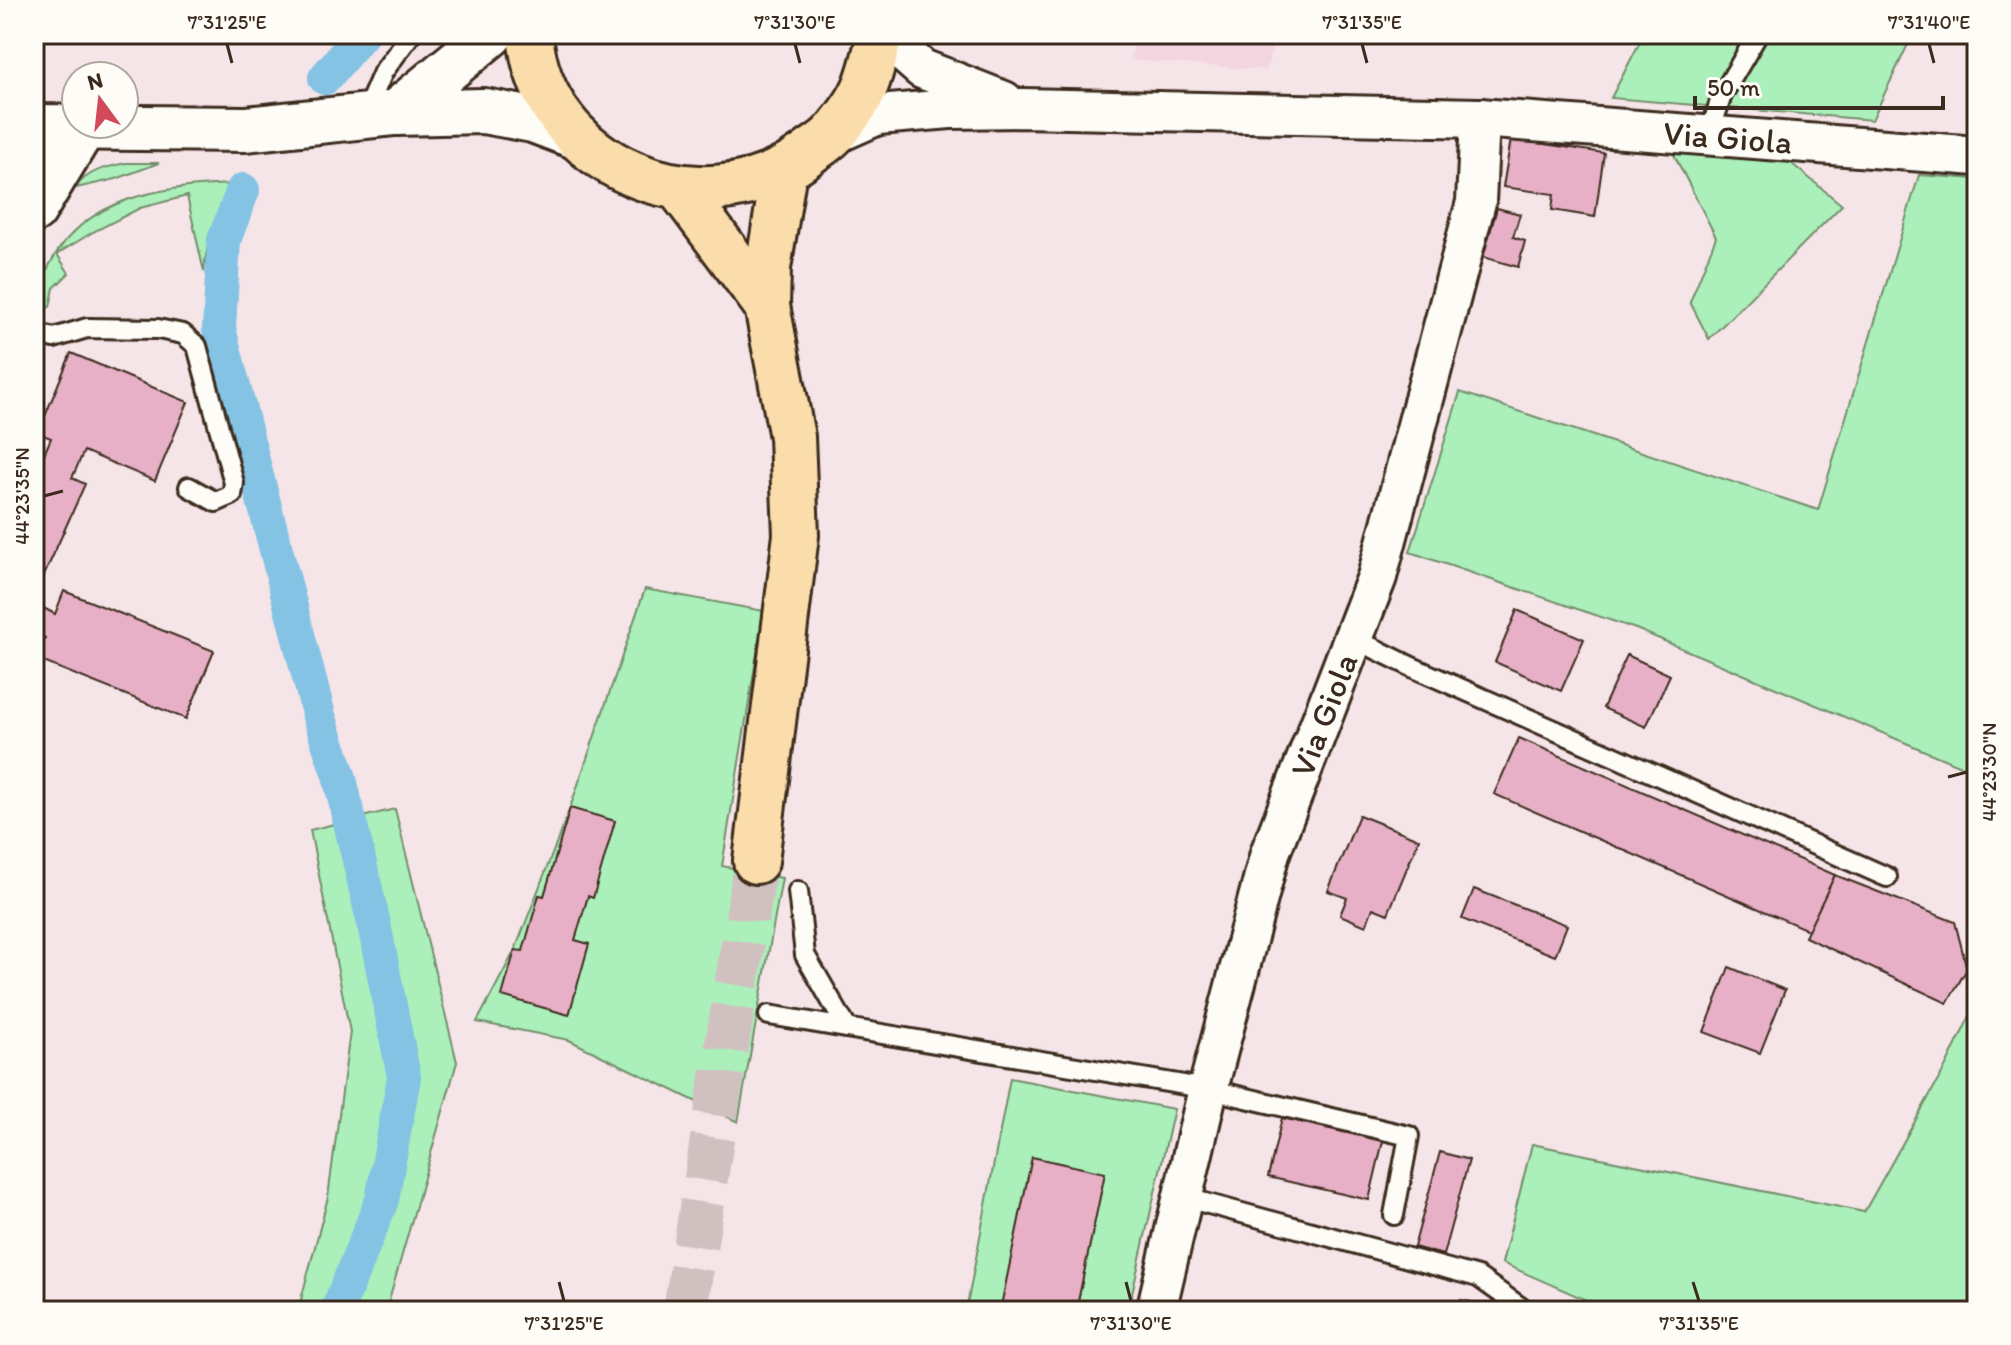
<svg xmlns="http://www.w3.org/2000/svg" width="2011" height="1345" font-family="Itim,sans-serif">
  <rect width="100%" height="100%" fill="#f6e5e8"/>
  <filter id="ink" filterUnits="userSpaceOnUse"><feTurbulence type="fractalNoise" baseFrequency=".0125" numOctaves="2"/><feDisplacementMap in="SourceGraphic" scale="16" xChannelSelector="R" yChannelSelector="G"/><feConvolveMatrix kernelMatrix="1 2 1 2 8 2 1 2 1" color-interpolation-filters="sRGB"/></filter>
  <g filter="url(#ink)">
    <polygon fill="#f2d5de" points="1137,34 1276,34 1266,70 1130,60"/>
    <g fill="#abf0ba" stroke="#738d6c" stroke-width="2">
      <polygon points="1644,34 1913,34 1872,120 1611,98"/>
      <polygon points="1669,145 1762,150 1791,163 1842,205 1709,339 1690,302 1716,237"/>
      <path d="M 126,163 L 159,163 L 116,179 L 76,188 C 86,171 107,167 126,163 Z"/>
      <polygon points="1919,175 1977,179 1977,773 1636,629 1410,552 1460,392 1818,510"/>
      <path d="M 233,184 C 219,213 206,239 204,272 L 187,196 L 140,208 L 93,232 L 57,254 L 69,273 L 54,288 L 50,307 L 34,310 C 34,292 42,280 50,264 C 85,196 164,186 233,184 Z"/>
      <polygon points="645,589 764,611 722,866 782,878 738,1122 569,1040 477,1022 515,950 570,808"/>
      <polygon points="395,809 457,1062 386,1311 298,1311 328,1197 350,1032 310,830"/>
      <polygon points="1977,1001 1977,1311 1611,1311 1502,1263 1532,1144 1864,1212 1946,1066"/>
      <polygon points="1010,1078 1174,1109 1128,1311 966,1311"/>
    </g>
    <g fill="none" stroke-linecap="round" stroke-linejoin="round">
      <g stroke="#84c3e4" stroke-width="34">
        <polyline points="325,78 362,34"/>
        <polyline points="243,190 224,240 219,329 319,716 339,775 374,924 404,1077 382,1200 337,1311"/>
      </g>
    </g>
    <g fill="#e7b0c6" stroke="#3b2a1e" stroke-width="2">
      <polygon points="976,34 1009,34 1005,44"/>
      <polygon points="1511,139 1604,153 1595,217 1552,210 1554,194 1503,187"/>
      <polygon points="1497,208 1520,214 1513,237 1525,241 1518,267 1483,257"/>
      <polygon points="71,353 188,402 155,481 84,451 72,478 85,484 34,598 34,461 40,464 51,438 38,433"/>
      <polygon points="64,591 214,651 186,719 36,659 45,638 34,632 34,603 55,614"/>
      <polygon points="1517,610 1584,639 1561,691 1495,662"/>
      <polygon points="1627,655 1670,675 1646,727 1603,708"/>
      <polygon points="1519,738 1835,875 1810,931 1494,794"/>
      <polygon points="570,808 615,821 593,898 588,896 575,940 589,944 569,1015 502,996 515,950 523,951 539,895 544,896"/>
      <polygon points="1359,815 1419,839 1388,914 1373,908 1366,926 1340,915 1347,898 1328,891"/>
      <polygon points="1835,875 1955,922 1967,969 1947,1003 1805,937"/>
      <polygon points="1474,889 1567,925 1555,956 1462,919"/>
      <polygon points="1729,967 1785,990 1760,1053 1704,1032"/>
      <polygon points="1282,1118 1383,1141 1369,1200 1268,1177"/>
      <polygon points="1440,1152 1469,1160 1443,1255 1414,1247"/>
      <polygon points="1032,1157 1105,1173 1076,1311 1025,1311 1001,1306"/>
      <polygon points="1461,1300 1497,1307 1496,1311 1459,1311"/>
    </g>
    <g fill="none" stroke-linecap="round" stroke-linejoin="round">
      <polyline stroke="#d1c0c0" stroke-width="44" stroke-dasharray="44 22" stroke-linecap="butt" points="685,1311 756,861"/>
      <defs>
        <g id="service">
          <polyline points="365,114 383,72 411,34"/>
          <polyline points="1709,135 1722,95 1758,34"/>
          <polyline points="34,333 54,338 87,328 158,329 183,334 197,346 234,483 232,495 216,502 189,487"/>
          <polyline points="1353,638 1412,667 1887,877"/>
          <polyline points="798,891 805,955 847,1028"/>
          <polyline points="769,1015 1208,1089 1409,1136 1394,1215"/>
          <polyline points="1183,1197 1478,1277 1526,1311"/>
        </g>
        <g id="minor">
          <polyline points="882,34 922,69 1004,101"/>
          <path id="s1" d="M 833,135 L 878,115 L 950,109 L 1022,108 L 1480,118 L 1977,156"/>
          <path id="s2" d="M 1156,1311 L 1208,1089 L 1270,853 L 1377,577 L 1476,202 L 1480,118"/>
        </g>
        <g id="tertiary">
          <polyline points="395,113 491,34"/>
          <polyline points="34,127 246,129 395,113 484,111 533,120 578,137"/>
          <polyline points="34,210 84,127"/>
        </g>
        <g id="primary">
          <path d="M 530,34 C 541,168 701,232 806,155 C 815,148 828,141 835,132 C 845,120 859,102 865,87 C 872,70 876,51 880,34"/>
          <polyline points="679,188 767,306"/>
          <polyline points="756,861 796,535 792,437 767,306 768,268 784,171"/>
        </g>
      </defs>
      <use href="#service" stroke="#3b2a1e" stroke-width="24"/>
      <use href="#minor" stroke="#3b2a1e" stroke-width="44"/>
      <use href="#tertiary" stroke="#3b2a1e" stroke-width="50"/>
      <use href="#primary" stroke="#3b2a1e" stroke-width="50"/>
      <use href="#service" stroke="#fdfcf7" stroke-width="18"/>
      <use href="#minor" stroke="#fdfcf7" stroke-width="38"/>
      <use href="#tertiary" stroke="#fdfcf7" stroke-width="44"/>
      <use href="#primary" stroke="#faddab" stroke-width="44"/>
    </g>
  </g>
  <path fill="none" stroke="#3b2a1e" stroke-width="3" d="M 227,44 L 232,63M 795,44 L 800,63M 1362,44 L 1367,63M 1929,44 L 1934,63M 44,496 L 63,491M 1948,777 L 1967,772M 559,1282 L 564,1301M 1126,1282 L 1131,1301M 1693,1282 L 1699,1301"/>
  <g text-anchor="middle" stroke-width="7" stroke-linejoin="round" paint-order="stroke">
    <g font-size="34" fill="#3b2a1e" stroke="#fdfcf7">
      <text dy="12" stroke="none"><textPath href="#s1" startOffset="900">Via Giola</textPath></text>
      <text dy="12" stroke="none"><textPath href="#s2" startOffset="620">Via Giola</textPath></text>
    </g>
  </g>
  <rect width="2011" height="1345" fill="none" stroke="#fdfcf7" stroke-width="88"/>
  <g transform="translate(100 100) rotate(345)"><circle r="38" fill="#fdfcf7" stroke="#afa8a0" stroke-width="2"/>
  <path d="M0-6L14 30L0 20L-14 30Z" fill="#d1495b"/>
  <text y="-12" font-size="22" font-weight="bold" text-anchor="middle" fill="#3b2a1e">N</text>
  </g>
  <path d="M1695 96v12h248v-12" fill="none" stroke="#3b2a1e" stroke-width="4"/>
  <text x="1707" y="96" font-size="24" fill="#3b2a1e" stroke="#fdfcf7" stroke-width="6" paint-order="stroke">50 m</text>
  <rect x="44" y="44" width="1923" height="1257" fill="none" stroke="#3b2a1e" stroke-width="3"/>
  <g font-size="20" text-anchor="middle" fill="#3b2a1e">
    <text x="227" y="29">7°31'25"E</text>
    <text x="795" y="29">7°31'30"E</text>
    <text x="1362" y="29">7°31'35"E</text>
    <text x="1929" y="29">7°31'40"E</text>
    <text transform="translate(22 496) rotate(-90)" y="7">44°23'35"N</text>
    <text transform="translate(1989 772) rotate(-90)" y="7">44°23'30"N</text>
    <text x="564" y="1330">7°31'25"E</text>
    <text x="1131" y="1330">7°31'30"E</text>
    <text x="1699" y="1330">7°31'35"E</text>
  </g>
</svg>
